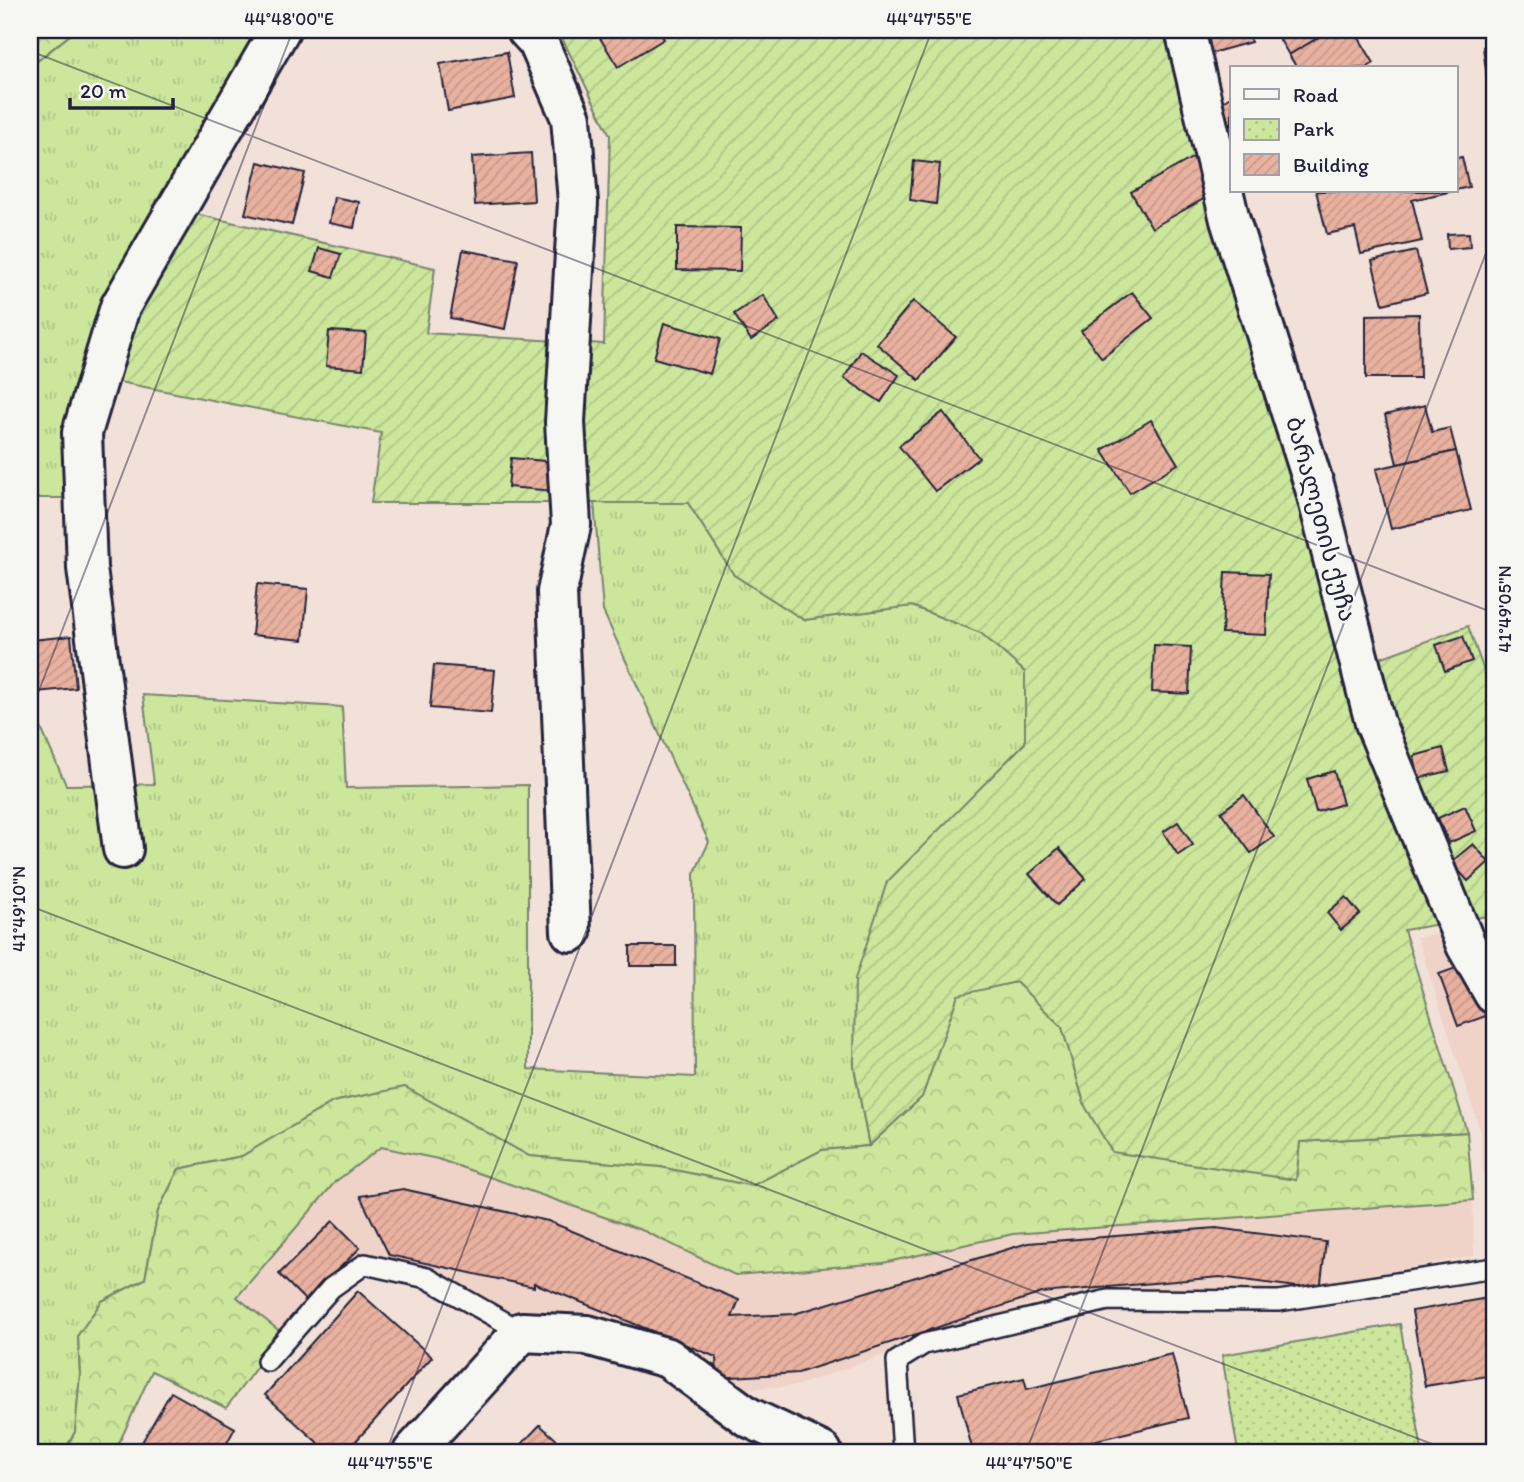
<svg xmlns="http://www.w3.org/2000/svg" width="1524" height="1482" font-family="Itim,'Noto Sans Georgian',sans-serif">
  <defs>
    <pattern id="grass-tufts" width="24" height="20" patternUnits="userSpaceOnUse" patternTransform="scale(1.75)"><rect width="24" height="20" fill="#cce69c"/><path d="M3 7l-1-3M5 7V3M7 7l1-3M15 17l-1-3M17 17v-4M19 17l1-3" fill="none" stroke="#afc587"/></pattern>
    <pattern id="forest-crowns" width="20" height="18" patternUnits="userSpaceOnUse" patternTransform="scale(1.75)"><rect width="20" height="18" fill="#cce69c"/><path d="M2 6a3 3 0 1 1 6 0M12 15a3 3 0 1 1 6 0" fill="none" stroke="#afc587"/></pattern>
    <pattern id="park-dots" width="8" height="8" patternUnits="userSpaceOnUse" patternTransform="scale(1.75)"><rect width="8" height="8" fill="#cce69c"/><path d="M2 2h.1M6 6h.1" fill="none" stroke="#afc587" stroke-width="1.8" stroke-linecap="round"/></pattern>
    <pattern id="garden-furrows" width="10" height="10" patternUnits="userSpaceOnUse" patternTransform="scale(1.75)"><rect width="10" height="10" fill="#cce69c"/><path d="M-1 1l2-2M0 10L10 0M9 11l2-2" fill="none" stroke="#afc587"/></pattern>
    <pattern id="building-hatch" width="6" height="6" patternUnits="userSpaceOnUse" patternTransform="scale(1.75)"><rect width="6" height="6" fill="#e9b19f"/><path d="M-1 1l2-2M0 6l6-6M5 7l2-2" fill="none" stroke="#c8988a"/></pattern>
  </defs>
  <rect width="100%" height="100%" fill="#f2e1d9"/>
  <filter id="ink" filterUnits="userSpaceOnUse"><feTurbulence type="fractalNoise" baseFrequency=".0143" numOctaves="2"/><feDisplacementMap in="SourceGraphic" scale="14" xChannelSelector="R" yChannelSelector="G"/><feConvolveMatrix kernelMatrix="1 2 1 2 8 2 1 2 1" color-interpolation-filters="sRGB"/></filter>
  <g filter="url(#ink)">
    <g fill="#efd3c8">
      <polygon points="1494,925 1494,1252 1490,1252 1480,1130 1417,937"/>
      <polygon points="381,1147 438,1159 644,1231 736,1275 883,1263 1013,1234 1473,1200 1474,1256 1272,1292 1122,1292 1044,1299 796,1386 725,1390 527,1325 363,1257 282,1333 236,1297 335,1182"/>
    </g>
    <g fill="url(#grass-tufts)" stroke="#77846c" stroke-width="2">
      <polygon points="76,30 236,30 258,34 70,498 30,498 30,63 35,63"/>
      <polygon points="594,502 688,503 734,575 804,620 912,606 981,633 1025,672 1025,743 887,883 854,1067 869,1146 822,1150 752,1186 660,1167 529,1156 405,1087 333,1102 242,1156 179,1169 158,1211 145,1279 102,1301 78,1335 80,1374 75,1432 64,1452 30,1452 30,703 66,785 154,784 143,695 342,707 346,788 528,785 528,1069 695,1077 694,874 709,842 603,611"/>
    </g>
    <g fill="url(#forest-crowns)" stroke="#77846c" stroke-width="2">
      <polygon points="30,30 76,30 34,63 30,63"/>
      <polygon points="1016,982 1062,1027 1085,1106 1296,1180 1300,1142 1467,1132 1473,1200 1013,1234 883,1263 735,1275 644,1231 438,1159 381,1147 335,1182 237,1297 282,1333 226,1408 152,1371 115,1452 64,1452 75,1432 80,1374 78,1335 102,1301 145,1279 158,1211 179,1169 242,1156 333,1102 405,1087 529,1156 660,1167 752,1186 822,1150 869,1146 922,1097 958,994"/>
    </g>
    <polygon fill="url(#park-dots)" stroke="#77846c" stroke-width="2" points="1400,1324 1422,1450 1238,1452 1222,1355"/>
    <polygon fill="url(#garden-furrows)" stroke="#77846c" stroke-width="2" points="573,30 1176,30 1224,239 1347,670 1468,626 1494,699 1494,832 1490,835 1494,846 1494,915 1404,930 1467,1132 1300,1142 1296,1180 1112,1152 1085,1106 1062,1027 1016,982 958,995 922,1097 869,1146 854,1067 855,979 887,882 1025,743 1025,672 981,633 912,606 804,620 734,575 688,503 371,503 381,433 83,375 160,206 435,268 426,333 604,344 610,135 561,36"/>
    <g fill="url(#building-hatch)" stroke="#22223b" stroke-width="2">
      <polygon points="613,30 658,30 664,39 618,67 600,38"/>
      <polygon points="1201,30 1247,30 1251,42 1208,54"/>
      <polygon points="1274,30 1331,30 1289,55"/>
      <polygon points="1331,30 1354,30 1374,63 1366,68 1297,68 1289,55"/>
      <polygon points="1494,45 1494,102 1490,102 1483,47"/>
      <polygon points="507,52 515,98 448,111 440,64"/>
      <polygon points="1232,96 1232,127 1218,105"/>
      <polygon points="531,153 534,201 475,205 472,157"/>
      <polygon points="1194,157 1214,193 1152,228 1131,192"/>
      <polygon points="1462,157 1469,187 1456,190 1456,158"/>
      <polygon points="914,161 940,164 936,204 910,200"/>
      <polygon points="258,162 305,173 292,225 245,214"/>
      <polygon points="1316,191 1453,191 1412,200 1422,241 1361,254 1355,228 1327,234"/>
      <polygon points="334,197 359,202 354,228 329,223"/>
      <polygon points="677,227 741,228 740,271 677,270"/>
      <polygon points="1469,233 1470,247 1448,249 1447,234"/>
      <polygon points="319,248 341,254 333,277 312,271"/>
      <polygon points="463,250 518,260 505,329 450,318"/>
      <polygon points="1416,251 1427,293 1383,304 1372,261"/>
      <polygon points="1132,292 1153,318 1102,358 1081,331"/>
      <polygon points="763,295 779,321 751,340 734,314"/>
      <polygon points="913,301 956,337 919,380 877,344"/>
      <polygon points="1419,314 1420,378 1366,378 1366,315"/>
      <polygon points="664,323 720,339 710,374 654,358"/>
      <polygon points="329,331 366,333 363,369 326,366"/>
      <polygon points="861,351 899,375 881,402 844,378"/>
      <polygon points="1425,405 1432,432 1450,428 1456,451 1397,464 1385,415"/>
      <polygon points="943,412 979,458 935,491 899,446"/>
      <polygon points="1151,420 1178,464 1130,493 1102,450"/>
      <polygon points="1456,451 1471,510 1391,529 1376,469"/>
      <polygon points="511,458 556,462 554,491 508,487"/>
      <polygon points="1225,572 1269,574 1266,635 1222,633"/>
      <polygon points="257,584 308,589 303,640 252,635"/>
      <polygon points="71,636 76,688 37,692 32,640"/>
      <polygon points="1463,636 1472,661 1445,671 1436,645"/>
      <polygon points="1154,645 1191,647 1189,694 1152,692"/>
      <polygon points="434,665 495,670 491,713 430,708"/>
      <polygon points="1443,748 1449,771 1419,778 1414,756"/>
      <polygon points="1334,771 1343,804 1316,812 1307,779"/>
      <polygon points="1244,795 1274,837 1251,853 1221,812"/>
      <polygon points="1465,806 1476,831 1449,843 1438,818"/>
      <polygon points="1178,822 1193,845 1178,855 1163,832"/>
      <polygon points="1473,844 1489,862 1468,881 1451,862"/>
      <polygon points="1059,848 1086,879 1057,905 1029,874"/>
      <polygon points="1346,897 1360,914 1341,930 1327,913"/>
      <rect x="630" y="946" width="46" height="20"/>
      <polygon points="1467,964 1486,1016 1458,1026 1439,974"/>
      <polygon points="1491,1067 1494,1067 1494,1095 1492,1095"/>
      <polygon points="403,1189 548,1221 739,1300 732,1317 794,1314 1028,1243 1216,1228 1326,1242 1320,1290 1220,1277 1042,1293 798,1373 717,1378 716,1357 534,1283 534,1287 389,1255 360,1196"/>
      <polygon points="333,1221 360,1248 306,1301 279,1274"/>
      <polygon points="358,1291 432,1357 346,1452 328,1452 265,1395"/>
      <polygon points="1494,1297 1494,1375 1425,1386 1412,1311"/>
      <polygon points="1172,1354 1188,1418 1047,1452 973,1452 958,1394 1024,1378 1027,1389"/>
      <polygon points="171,1392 235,1428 222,1452 160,1452 142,1442"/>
      <polygon points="540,1425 570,1452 514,1452"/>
    </g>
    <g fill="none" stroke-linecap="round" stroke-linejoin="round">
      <defs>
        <g id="service">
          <polyline points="267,1361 331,1288 365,1264 427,1278 522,1332"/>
          <polyline points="903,1452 897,1361 924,1344 1108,1300 1279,1301 1494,1268"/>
        </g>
        <g id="minor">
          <polyline points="527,30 538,42 571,118 578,202 565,422 571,525 557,592 571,932"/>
          <polyline points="1185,30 1230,220 1315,488 1375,723 1466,945 1494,994"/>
          <polyline points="123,849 87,568 82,433 120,307 280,30"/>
          <polyline points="413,1452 522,1332 587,1335 668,1358 748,1417 822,1452"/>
        </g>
      </defs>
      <use href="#service" stroke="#22223b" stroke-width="24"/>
      <use href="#minor" stroke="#22223b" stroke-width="44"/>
      <use href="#service" stroke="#f6f6f2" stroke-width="19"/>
      <use href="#minor" stroke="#f6f6f2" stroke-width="38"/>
    </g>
  </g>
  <path fill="none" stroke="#22223b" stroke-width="2" stroke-opacity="0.45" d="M 30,51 L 1494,613M 30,714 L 293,30M 30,906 L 1453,1452M 386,1452 L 932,30M 1026,1452 L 1494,232"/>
  <g text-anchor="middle" stroke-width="5" stroke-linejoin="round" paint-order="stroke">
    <g font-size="24" fill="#22223b" stroke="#f6f6f2">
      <text transform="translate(1321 519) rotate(75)" y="8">ბარალეთის ქუჩა</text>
    </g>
  </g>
  <rect width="1524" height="1482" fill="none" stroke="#f6f6f2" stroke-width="77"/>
  <rect x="1230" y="66" width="228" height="126" fill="#f6f6f2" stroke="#a1a1a9" stroke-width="2"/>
  <rect x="1244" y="89" width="35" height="10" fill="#f6f6f2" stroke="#a1a1a9" stroke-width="2"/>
  <text x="1293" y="102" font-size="21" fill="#22223b">Road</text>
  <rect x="1244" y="119" width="35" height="21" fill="url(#park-dots)" stroke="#a1a1a9" stroke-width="2"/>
  <text x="1293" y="136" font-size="21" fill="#22223b">Park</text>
  <rect x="1244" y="154" width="35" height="21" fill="url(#building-hatch)" stroke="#a1a1a9" stroke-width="2"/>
  <text x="1293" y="172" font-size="21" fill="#22223b">Building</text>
  <path d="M70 98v10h103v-10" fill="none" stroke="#22223b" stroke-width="3.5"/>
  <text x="80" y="98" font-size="21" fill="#22223b" stroke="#f6f6f2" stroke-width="5" paint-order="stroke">20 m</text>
  <rect x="38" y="38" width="1448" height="1406" fill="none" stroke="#22223b" stroke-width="2.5"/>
  <g font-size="18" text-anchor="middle" fill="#22223b">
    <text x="289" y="25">44°48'00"E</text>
    <text x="929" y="25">44°47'55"E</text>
    <text transform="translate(1505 609) rotate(-90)" y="6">41°49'05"N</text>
    <text transform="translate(19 909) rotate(-90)" y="6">41°49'10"N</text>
    <text x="390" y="1469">44°47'55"E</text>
    <text x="1029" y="1469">44°47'50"E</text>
  </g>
</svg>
